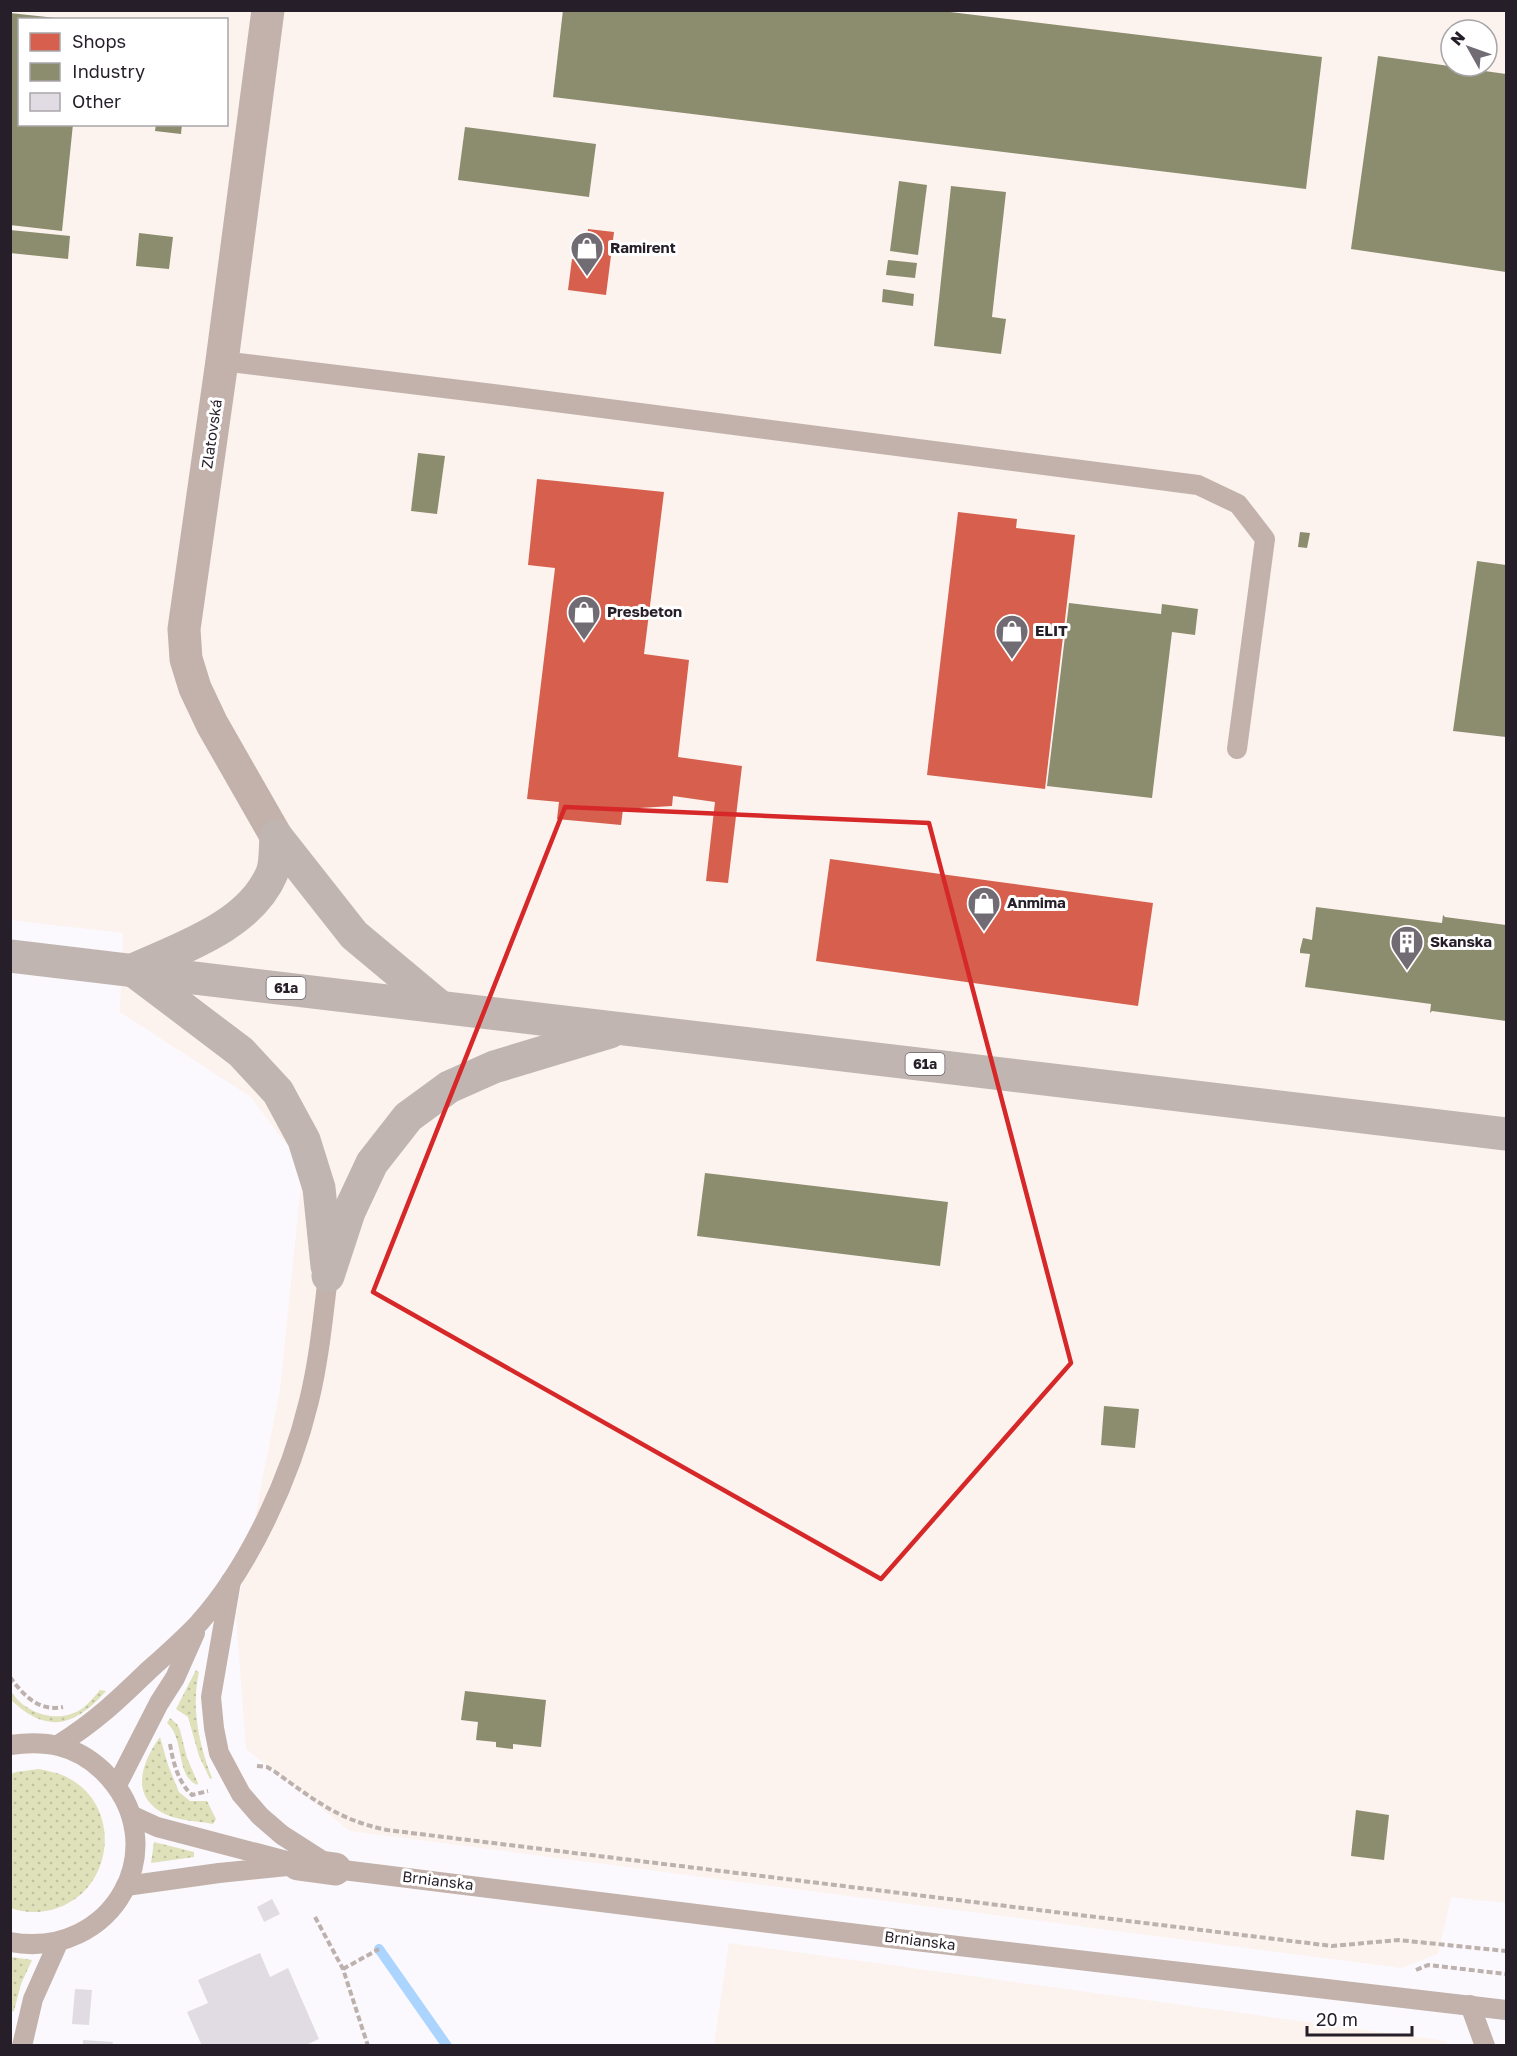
<svg xmlns="http://www.w3.org/2000/svg" width="1517" height="2056" font-family="'Golos Text',sans-serif">
  <defs>
    <pattern id="grass-dots" width="8" height="8" patternUnits="userSpaceOnUse" patternTransform="scale(1.5)"><rect width="8" height="8" fill="#dee1b9"/><path d="M2 2h.1M6 6h.1" fill="none" stroke="#bec19f" stroke-width="1.8" stroke-linecap="round"/></pattern>
  </defs>
  <rect width="100%" height="100%" fill="#fbf9fd"/>
  <g fill="#fcf2ee" fill-rule="evenodd">
    <path d="M 10,11 L 1506,11 L 1506,1903 L 1451,1897 L 1438,1954 L 1401,1968 L 350,1831 L 246,1749 L 236,1615 L 280,1390 L 303,1166 L 251,1097 L 120,1012 L 123,933 L 11,920 ZM 20,20 L 226,20 L 226,124 L 20,124 ZM 1451,30 L 1487,30 L 1487,66 L 1451,66 Z"/>
    <polygon points="729,1943 1446,2041 1448,2045 714,2045"/>
  </g>
  <g fill="url(#grass-dots)">
    <path d="M 196,1670 L 199,1672 C 191,1708 199,1744 212,1778 L 210,1779 L 199,1756 L 188,1717 L 176,1709 Z"/>
    <path d="M 100,1690 L 106,1691 C 75,1726 48,1735 11,1700 L 11,1691 C 25,1714 59,1725 83,1708 C 89,1703 95,1696 100,1690 Z"/>
    <path d="M 170,1718 L 177,1724 L 180,1730 L 187,1758 L 198,1783 L 197,1785 C 175,1775 185,1738 167,1723 Z"/>
    <path d="M 160,1737 L 168,1765 L 179,1792 L 190,1801 L 207,1801 L 216,1819 L 213,1824 C 199,1821 181,1821 167,1815 C 129,1798 141,1763 160,1737 Z"/>
    <path d="M 39,1769 C 47,1771 55,1772 62,1775 C 125,1801 116,1894 51,1910 C 38,1913 23,1913 11,1908 L 11,1774 L 16,1772 Z"/>
    <polygon points="154,1842 194,1852 194,1857 151,1863"/>
    <polygon points="11,1957 32,1960 21,1984 14,2011 11,2012"/>
  </g>
  <g fill="#d6604d">
    <polygon points="588,229 614,232 606,295 568,290 572,259 584,260"/>
    <polygon points="537,479 664,492 644,654 689,660 678,757 742,766 728,883 706,881 715,802 673,796 672,806 623,809 621,825 557,819 559,802 527,799 555,568 528,565"/>
    <polygon points="958,512 1017,519 1016,528 1075,535 1045,789 927,775"/>
    <polygon points="830,859 1153,903 1138,1006 816,961"/>
  </g>
  <g fill="#8c8c6e">
    <polygon points="563,10 934,10 1322,57 1306,189 553,97"/>
    <polygon points="10,13 56,18 56,20 20,20 20,124 73,124 62,231 10,225"/>
    <polygon points="1378,56 1506,74 1506,272 1351,249"/>
    <polygon points="156,124 182,124 181,134 155,131"/>
    <polygon points="465,127 596,144 589,197 458,180"/>
    <polygon points="899,181 927,185 918,255 890,251"/>
    <polygon points="951,186 1006,192 992,317 1006,319 1001,354 934,346"/>
    <polygon points="10,230 70,236 68,259 10,253"/>
    <polygon points="139,233 173,237 169,269 136,266"/>
    <polygon points="888,260 917,263 915,278 886,275"/>
    <polygon points="883,289 914,294 913,306 882,302"/>
    <polygon points="418,453 445,456 437,514 411,511"/>
    <polygon points="1300,532 1310,533 1307,548 1298,547"/>
    <polygon points="1477,561 1506,565 1506,737 1453,731"/>
    <polygon points="1069,603 1161,614 1162,604 1198,609 1195,635 1172,632 1152,798 1047,786"/>
    <polygon points="1316,907 1442,923 1443,915 1445,917 1506,925 1506,1021 1432,1011 1430,1013 1431,1004 1305,987 1310,954 1300,953 1300,950 1303,938 1312,940"/>
    <polygon points="705,1173 948,1202 940,1266 697,1236"/>
    <polygon points="1104,1406 1139,1409 1135,1448 1101,1445"/>
    <polygon points="465,1691 546,1700 541,1747 513,1744 513,1749 496,1747 496,1742 476,1740 478,1722 461,1720"/>
    <polygon points="1356,1810 1389,1815 1384,1860 1351,1856"/>
  </g>
  <g fill="none" stroke-linecap="round" stroke-linejoin="round">
    <polyline stroke="#abd4fe" stroke-width="10" points="379,1949 447,2046"/>
  </g>
  <g fill="#e1dce3">
    <polygon points="272,1899 280,1914 264,1922 257,1907"/>
    <polygon points="260,1953 270,1977 288,1968 319,2039 304,2046 202,2046 187,2012 208,2003 198,1980"/>
    <polygon points="75,1989 92,1990 89,2025 72,2024"/>
    <polygon points="83,2040 113,2042 112,2046 83,2046"/>
  </g>
  <g fill="none" stroke-linecap="round" stroke-linejoin="round">
    <g stroke="#bdb1ad" stroke-width="4" stroke-dasharray="6 3" stroke-linecap="butt">
      <path d="M 10,1677 C 23,1695 39,1712 63,1707"/>
      <path d="M 170,1744 C 173,1762 178,1782 192,1795 L 208,1791"/>
      <path d="M 257,1766 L 267,1767 L 274,1771 C 313,1799 338,1820 387,1830 L 1332,1946 L 1398,1940 L 1506,1951"/>
      <polyline points="315,1917 343,1969 368,2046"/>
      <polyline points="343,1969 379,1949"/>
      <polyline points="1416,1970 1428,1965 1506,1974"/>
    </g>
    <g stroke="#c2b2ab" stroke-width="20">
      <polyline points="222,361 493,394 1198,485 1238,504 1265,539 1237,749"/>
      <polyline points="231,1581 211,1697 214,1728 219,1753 241,1794 260,1816 282,1835 335,1869 890,1938 1506,2010"/>
      <path d="M 10,1745 C 46,1740 76,1745 103,1771 C 178,1845 113,1961 10,1942"/>
      <path d="M 58,1745 C 95,1722 118,1700 149,1670 C 166,1655 183,1640 199,1623 C 250,1566 291,1476 309,1401 C 319,1360 323,1318 328,1276"/>
      <polyline points="117,1785 159,1703 175,1678 195,1633"/>
      <polyline points="131,1815 157,1827 298,1864"/>
      <polyline points="126,1886 219,1873 287,1866"/>
      <polyline points="1470,2005 1485,2046"/>
      <polyline points="22,2046 33,1999 58,1943"/>
    </g>
    <g stroke="#c2b2ab" stroke-width="33">
      <polyline points="268,10 222,361 184,629 186,659 195,688 212,724 276,836"/>
      <polyline points="298,1864 335,1869"/>
    </g>
    <g stroke="#c1b5b2" stroke-width="33">
      <polyline points="276,836 354,935 439,1006"/>
      <polyline points="10,956 1506,1134"/>
      <path d="M 133,970 C 181,948 250,926 272,873 C 276,863 275,847 276,836"/>
      <polyline points="134,971 241,1052 278,1092 304,1140 319,1188 327,1266"/>
      <polyline points="328,1276 349,1212 372,1163 408,1117 449,1087 494,1067 610,1032"/>
    </g>
  </g>
  <path fill="none" stroke="#d62828" stroke-width="4.5" stroke-linejoin="round" d="M 565,807 L 929,823 L 1071,1363 L 881,1579 L 373,1292 Z"/>
  <defs>
    <symbol id="shop-pin" viewBox="-11 -11 22 30"><path d="M0 17L-7.5 6A9.5 9.5 0 1 1 7.5 6Z" fill="#716b73" stroke="#fff"/><path d="M-5-2.5h2.3a2.7 3.5 0 0 1 5.4 0H5L5.5 6h-11ZM-1.5-2.5h3a1.5 2.3 0 0 0-3 0Z" fill="#fff"/></symbol>
    <symbol id="building-pin" viewBox="-11 -11 22 30"><path d="M0 17L-7.5 6A9.5 9.5 0 1 1 7.5 6Z" fill="#716b73" stroke="#fff"/><path d="M-4-6H4V6H1V3H-1V6H-4ZM-2.5-4.3h1.7v1.8h-1.7ZM.8-4.3h1.7v1.8H.8ZM-2.5-1h1.7V.8h-1.7ZM.8-1h1.7V.8H.8Z" fill="#fff"/></symbol>
  </defs>
  <g fill-rule="evenodd">
    <use href="#shop-pin" x="568" y="229" width="38" height="52"/>
    <use href="#shop-pin" x="565" y="593" width="38" height="52"/>
    <use href="#shop-pin" x="993" y="612" width="38" height="52"/>
    <use href="#shop-pin" x="965" y="884" width="38" height="52"/>
    <use href="#building-pin" x="1388" y="923" width="38" height="52"/>
  </g>
  <g text-anchor="middle" stroke-width="6" stroke-linejoin="round" paint-order="stroke">
    <g fill="#fff" stroke="#676269" stroke-width="1.5">
      <rect x="266.5" y="977" width="39" height="22" rx="4.5"/>
      <rect x="905.5" y="1053" width="39" height="22" rx="4.5"/>
    </g>
    <g font-size="14" font-weight="bold" fill="#261f29">
      <text x="286" y="993">61a</text>
      <text x="925" y="1069">61a</text>
    </g>
    <g font-size="15" font-weight="bold" fill="#261f29" stroke="#fff" text-anchor="start">
      <text x="610" y="253">Ramirent</text>
      <text x="607" y="617">Presbeton</text>
      <text x="1035" y="636">ELIT</text>
      <text x="1007" y="908">Anmima</text>
      <text x="1430" y="947">Skanska</text>
    </g>
    <g font-size="15" fill="#261f29" stroke="#fff">
      <text transform="translate(212 434) rotate(-82)" y="5">Zlatovská</text>
      <text transform="translate(438 1881) rotate(7)" y="5">Brnianska</text>
      <text transform="translate(920 1941) rotate(7)" y="5">Brnianska</text>
    </g>
  </g>
  <rect width="1517" height="2056" fill="none" stroke="#261f29" stroke-width="24"/>
  <rect x="18" y="18" width="210" height="108" fill="#ffffff" stroke="#a8a5a9" stroke-width="1.5"/>
  <rect x="30" y="33" width="30" height="18" fill="#d6604d" stroke="#a8a5a9" stroke-width="1.5"/>
  <text x="72" y="48" font-size="18" fill="#261f29">Shops</text>
  <rect x="30" y="63" width="30" height="18" fill="#8c8c6e" stroke="#a8a5a9" stroke-width="1.5"/>
  <text x="72" y="78" font-size="18" fill="#261f29">Industry</text>
  <rect x="30" y="93" width="30" height="18" fill="#e1dce3" stroke="#a8a5a9" stroke-width="1.5"/>
  <text x="72" y="108" font-size="18" fill="#261f29">Other</text>
  <g transform="translate(1469 48) rotate(310)"><circle r="28" fill="#ffffff" stroke="#a8a5a9" stroke-width="1.5"/>
  <path d="M0-4.5L10 22L0 15L-10 22Z" fill="#716b73"/>
  <text y="-9" font-size="16" font-weight="bold" text-anchor="middle" fill="#261f29">N</text>
  </g>
  <path d="M1307 2026v9h105v-9" fill="none" stroke="#261f29" stroke-width="3"/>
  <text x="1316" y="2026" font-size="18" fill="#261f29" stroke="#ffffff" stroke-width="4.5" paint-order="stroke">20 m</text>
</svg>
